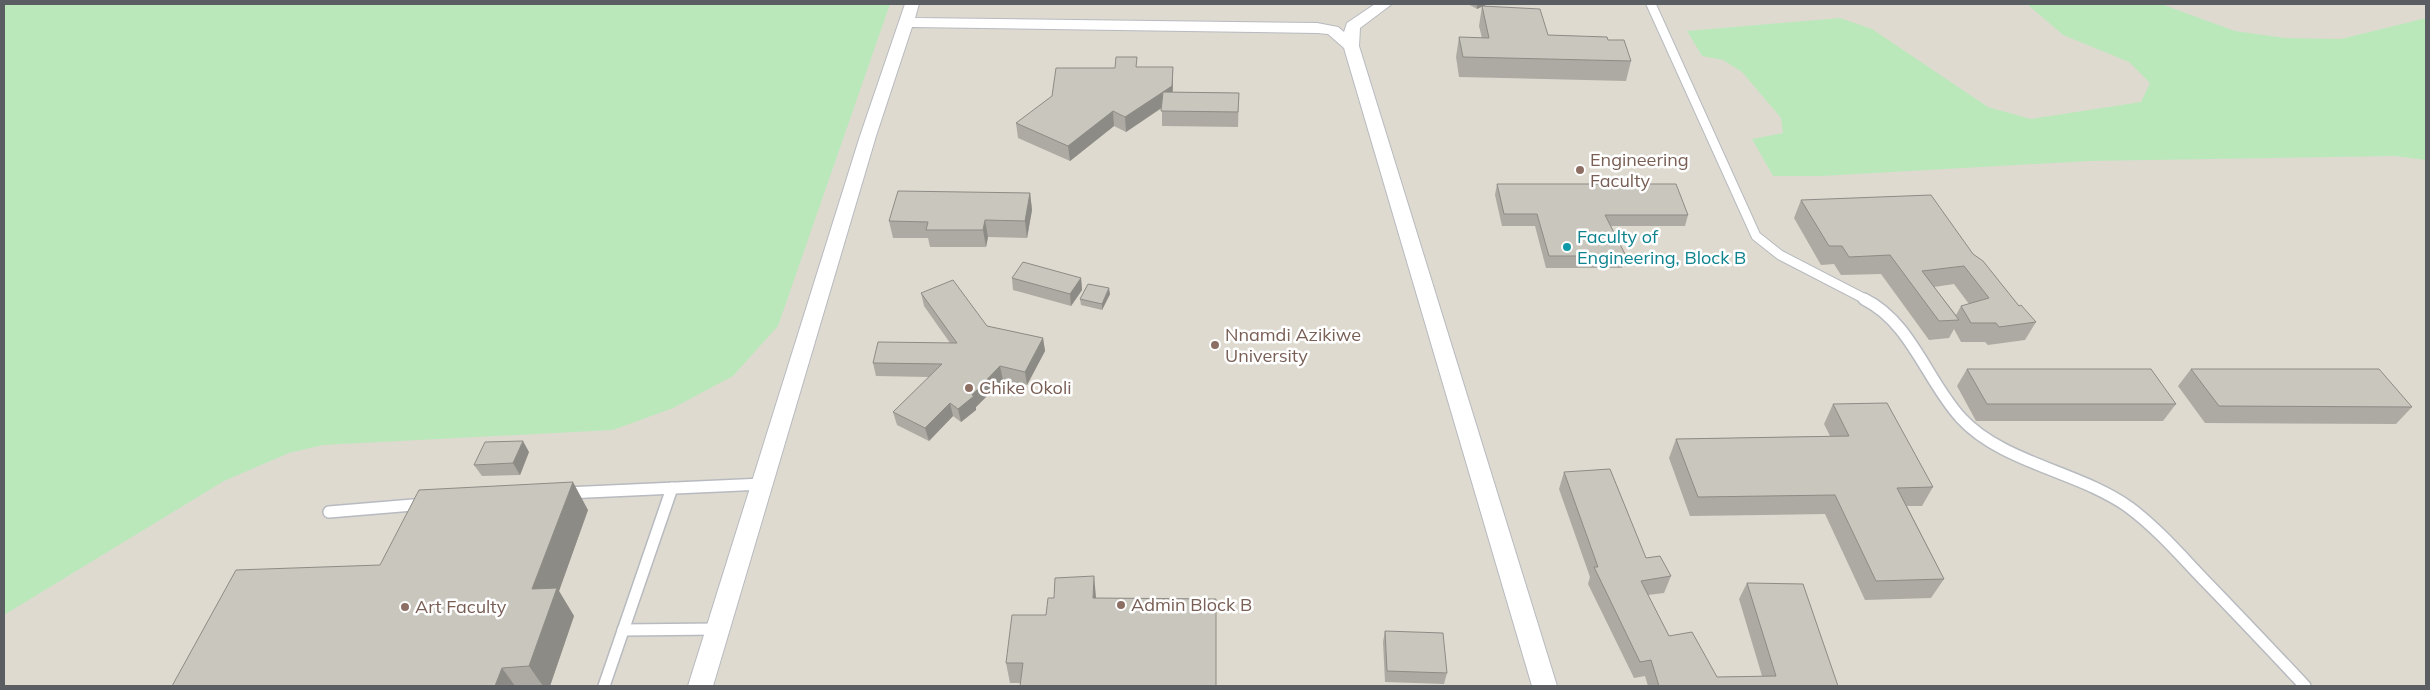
<svg xmlns="http://www.w3.org/2000/svg" width="2430" height="690" font-family="Mulish,sans-serif">
  <rect width="100%" height="100%" fill="#eeebe1"/>
  <rect fill="#dedad0" x="4" y="4" width="2422" height="682"/>
  <g fill="#bbe8bb">
    <polygon points="4,4 890,4 778,326 733,376 673,408 613,430 323,445 289,453 224,481 4,615"/>
    <polygon points="2027,4 2161,4 2235,31 2285,38 2341,39 2426,18 2426,160 2395,156 2090,161 1821,176 1773,176 1752,139 1783,133 1781,118 1742,72 1723,60 1702,56 1687,31 1840,18 1872,29 1988,107 2031,119 2141,102 2150,83 2129,62 2063,35"/>
  </g>
  <g fill="none" stroke-linecap="round" stroke-linejoin="round">
    <defs>
      <polyline id="lane-far1" points="1651,4 1756,236 1780,255 1867,300"/>
      <g id="lane">
        <path d="M 1864,299 C 1911,322 1927,381 1961,418 C 2002,463 2081,472 2130,508 C 2158,529 2182,557 2206,582 C 2239,616 2272,651 2305,686"/>
        <polyline points="566,493 763,484"/>
        <polyline points="329,512 425,504"/>
        <polyline points="623,630 718,629"/>
        <polyline points="604,686 672,488"/>
      </g>
      <polygon id="street" points="905,4 919,4 915,18 1317,23 1338,27 1344,32 1347,23 1375,4 1392,4 1360,28 1359,46 1557,686 1532,686 1344,48 1328,34 1317,33 912,27 876,136 713,686 688,686 860,136"/>
    </defs>
    <use href="#lane-far1" stroke="#b7babf" stroke-width="11"/>
    <use href="#lane" stroke="#b7babf" stroke-width="14"/>
    <use href="#street" stroke="#b7babf" stroke-width="2"/>
    <use href="#lane-far1" stroke="#fff" stroke-width="9"/>
    <use href="#lane" stroke="#fff" stroke-width="11"/>
    <use href="#street" fill="#fff" fill-rule="evenodd"/>
  </g>
  <g fill="#adaaa3" fill-rule="evenodd">
    <polygon points="1468,4 1488,4 1483,6 1548,35 1608,40 1631,61 1626,81 1459,77 1456,57 1459,37 1482,38 1479,26 1482,6 1477,9"/>
    <polygon points="1137,67 1173,67 1173,92 1239,93 1238,127 1162,126 1162,108 1126,132 1114,126 1070,161 1018,138 1016,123 1115,68"/>
    <polygon points="1497,184 1688,215 1685,226 1611,226 1626,256 1622,268 1546,268 1535,226 1502,226 1495,195"/>
    <polygon points="1030,193 1032,210 1027,238 988,237 986,247 930,247 928,238 893,238 889,221"/>
    <path d="M 1801,200 L 1973,254 L 2019,306 L 2036,322 L 2025,340 L 1988,345 L 1985,342 L 1961,342 L 1954,329 L 1949,338 L 1929,340 L 1881,274 L 1841,275 L 1834,264 L 1821,265 L 1794,218 ZM 1954,284 L 1969,304 L 1961,306 L 1956,315 L 1934,287 Z"/>
    <polygon points="1012,278 1081,278 1082,290 1071,306 1013,290"/>
    <polygon points="921,293 987,326 1043,338 1045,351 1027,385 1003,380 976,407 976,410 961,422 953,416 929,441 897,425 893,412 929,377 876,376 873,363 950,343 924,306"/>
    <polygon points="1110,294 1102,310 1081,305 1080,299"/>
    <polygon points="1967,369 2176,404 2163,421 1976,421 1957,386"/>
    <polygon points="2191,369 2412,407 2396,424 2205,423 2178,386"/>
    <polygon points="1833,404 1933,487 1922,506 1907,506 1944,579 1931,598 1865,600 1825,514 1690,516 1669,458 1676,439 1830,436 1824,424"/>
    <polygon points="529,452 520,475 482,476 474,465"/>
    <polygon points="1564,472 1646,558 1671,576 1664,593 1648,595 1669,636 1717,677 1762,676 1739,599 1747,583 1838,686 1648,686 1645,676 1634,678 1588,584 1590,577 1559,489"/>
    <polygon points="588,510 559,591 574,616 550,686 172,686 380,565"/>
    <polygon points="1094,576 1021,683 1010,683 1006,663 1046,615 1054,598"/>
    <polygon points="1385,631 1447,673 1444,684 1385,682 1383,642"/>
  </g>
  <g fill="#8d8b85">
    <polygon points="1477,4 1488,4 1477,9"/>
    <polygon points="1173,67 1173,82 1172,100 1163,92"/>
    <polygon points="1163,92 1164,106 1126,132 1125,117"/>
    <polygon points="1113,111 1114,126 1070,161 1068,146"/>
    <polygon points="1030,193 1032,210 1027,238 1025,221"/>
    <polygon points="985,220 988,237 986,247 983,230"/>
    <polygon points="1081,278 1082,290 1071,306 1070,294"/>
    <polygon points="1109,288 1110,294 1102,310 1102,304"/>
    <polygon points="1043,338 1045,351 1027,385 1025,372"/>
    <polygon points="1000,366 1003,380 976,407 976,410 961,422 958,409"/>
    <polygon points="950,403 953,416 929,441 925,428"/>
    <polygon points="523,441 529,452 520,475 513,463"/>
    <polygon points="573,482 588,510 559,591 574,616 550,686 543,686 529,666 532,589"/>
    <polygon points="1094,576 1096,597 1095,619 1093,598"/>
    <polygon points="502,668 515,686 495,686"/>
  </g>
  <g fill="#c9c6be" stroke="#8d8b85">
    <polygon points="1482,6 1540,9 1548,35 1607,37 1608,40 1624,40 1631,61 1463,57 1459,37 1489,38"/>
    <polygon points="1116,57 1137,57 1136,67 1173,67 1172,86 1163,92 1239,93 1238,112 1161,111 1163,92 1125,117 1113,111 1068,146 1016,123 1052,96 1056,68 1115,68"/>
    <polygon points="1497,184 1676,184 1688,215 1605,215 1626,256 1549,256 1537,214 1504,214"/>
    <polygon points="898,191 1030,193 1025,221 985,220 983,230 926,230 928,222 889,221"/>
    <polygon points="1931,195 1973,254 1983,261 2019,306 2021,305 2036,322 1999,327 1996,323 1971,323 1961,306 1989,298 1964,266 1922,271 1959,320 1939,321 1890,255 1849,257 1842,246 1829,246 1801,200"/>
    <polygon points="1023,262 1081,278 1070,294 1012,278"/>
    <polygon points="953,280 987,326 1043,338 1025,372 1000,366 972,395 974,396 958,409 950,403 925,428 893,412 942,364 873,363 878,342 957,343 921,293"/>
    <polygon points="1088,284 1109,288 1102,304 1080,299"/>
    <polygon points="1967,369 2151,369 2176,404 1987,404"/>
    <polygon points="2191,369 2379,369 2412,407 2219,406"/>
    <polygon points="1887,403 1933,487 1897,488 1944,579 1876,581 1835,495 1698,497 1676,439 1849,436 1833,404"/>
    <polygon points="523,441 513,463 474,465 485,442"/>
    <polygon points="1610,469 1646,558 1660,556 1671,576 1641,581 1669,636 1692,632 1717,677 1776,676 1747,583 1803,584 1838,686 1659,686 1651,660 1640,662 1594,567 1598,567 1564,472"/>
    <polygon points="573,482 532,589 557,588 529,666 502,668 495,686 172,686 236,570 380,565 419,490"/>
    <polygon points="1094,576 1093,598 1216,599 1216,686 1020,686 1023,663 1006,663 1012,615 1046,615 1048,598 1054,598 1055,578"/>
    <polygon points="1385,631 1443,633 1447,673 1387,671"/>
  </g>
  <g fill="#8d6e63" stroke="#fff" stroke-width="2">
    <circle cx="1580" cy="170" r="5"/>
    <circle cx="1215" cy="345" r="5"/>
    <circle cx="969" cy="388" r="5"/>
    <circle cx="1121" cy="605" r="5"/>
    <circle cx="405" cy="607" r="5"/>
  </g>
  <circle fill="#0f9aa8" stroke="#fff" stroke-width="2" cx="1567" cy="247" r="5"/>
  <g text-anchor="middle" stroke-width="5" stroke-linejoin="round" paint-order="stroke">
    <g font-size="18" fill="#785e54" stroke="#fff" text-anchor="start">
      <text x="1590" y="166">Engineering<tspan x="1590" dy="21">Faculty</tspan></text>
      <text x="1225" y="341">Nnamdi Azikiwe<tspan x="1225" dy="21">University</tspan></text>
      <text x="979" y="394">Chike Okoli</text>
      <text x="1131" y="611">Admin Block B</text>
      <text x="415" y="613">Art Faculty</text>
    </g>
    <g font-size="18" fill="#0d838f" stroke="#fff" text-anchor="start">
      <text x="1577" y="243">Faculty of<tspan x="1577" dy="21">Engineering, Block B</tspan></text>
    </g>
  </g>
  <rect width="2430" height="690" fill="none" stroke="#5a5e63" stroke-width="10"/>
</svg>
